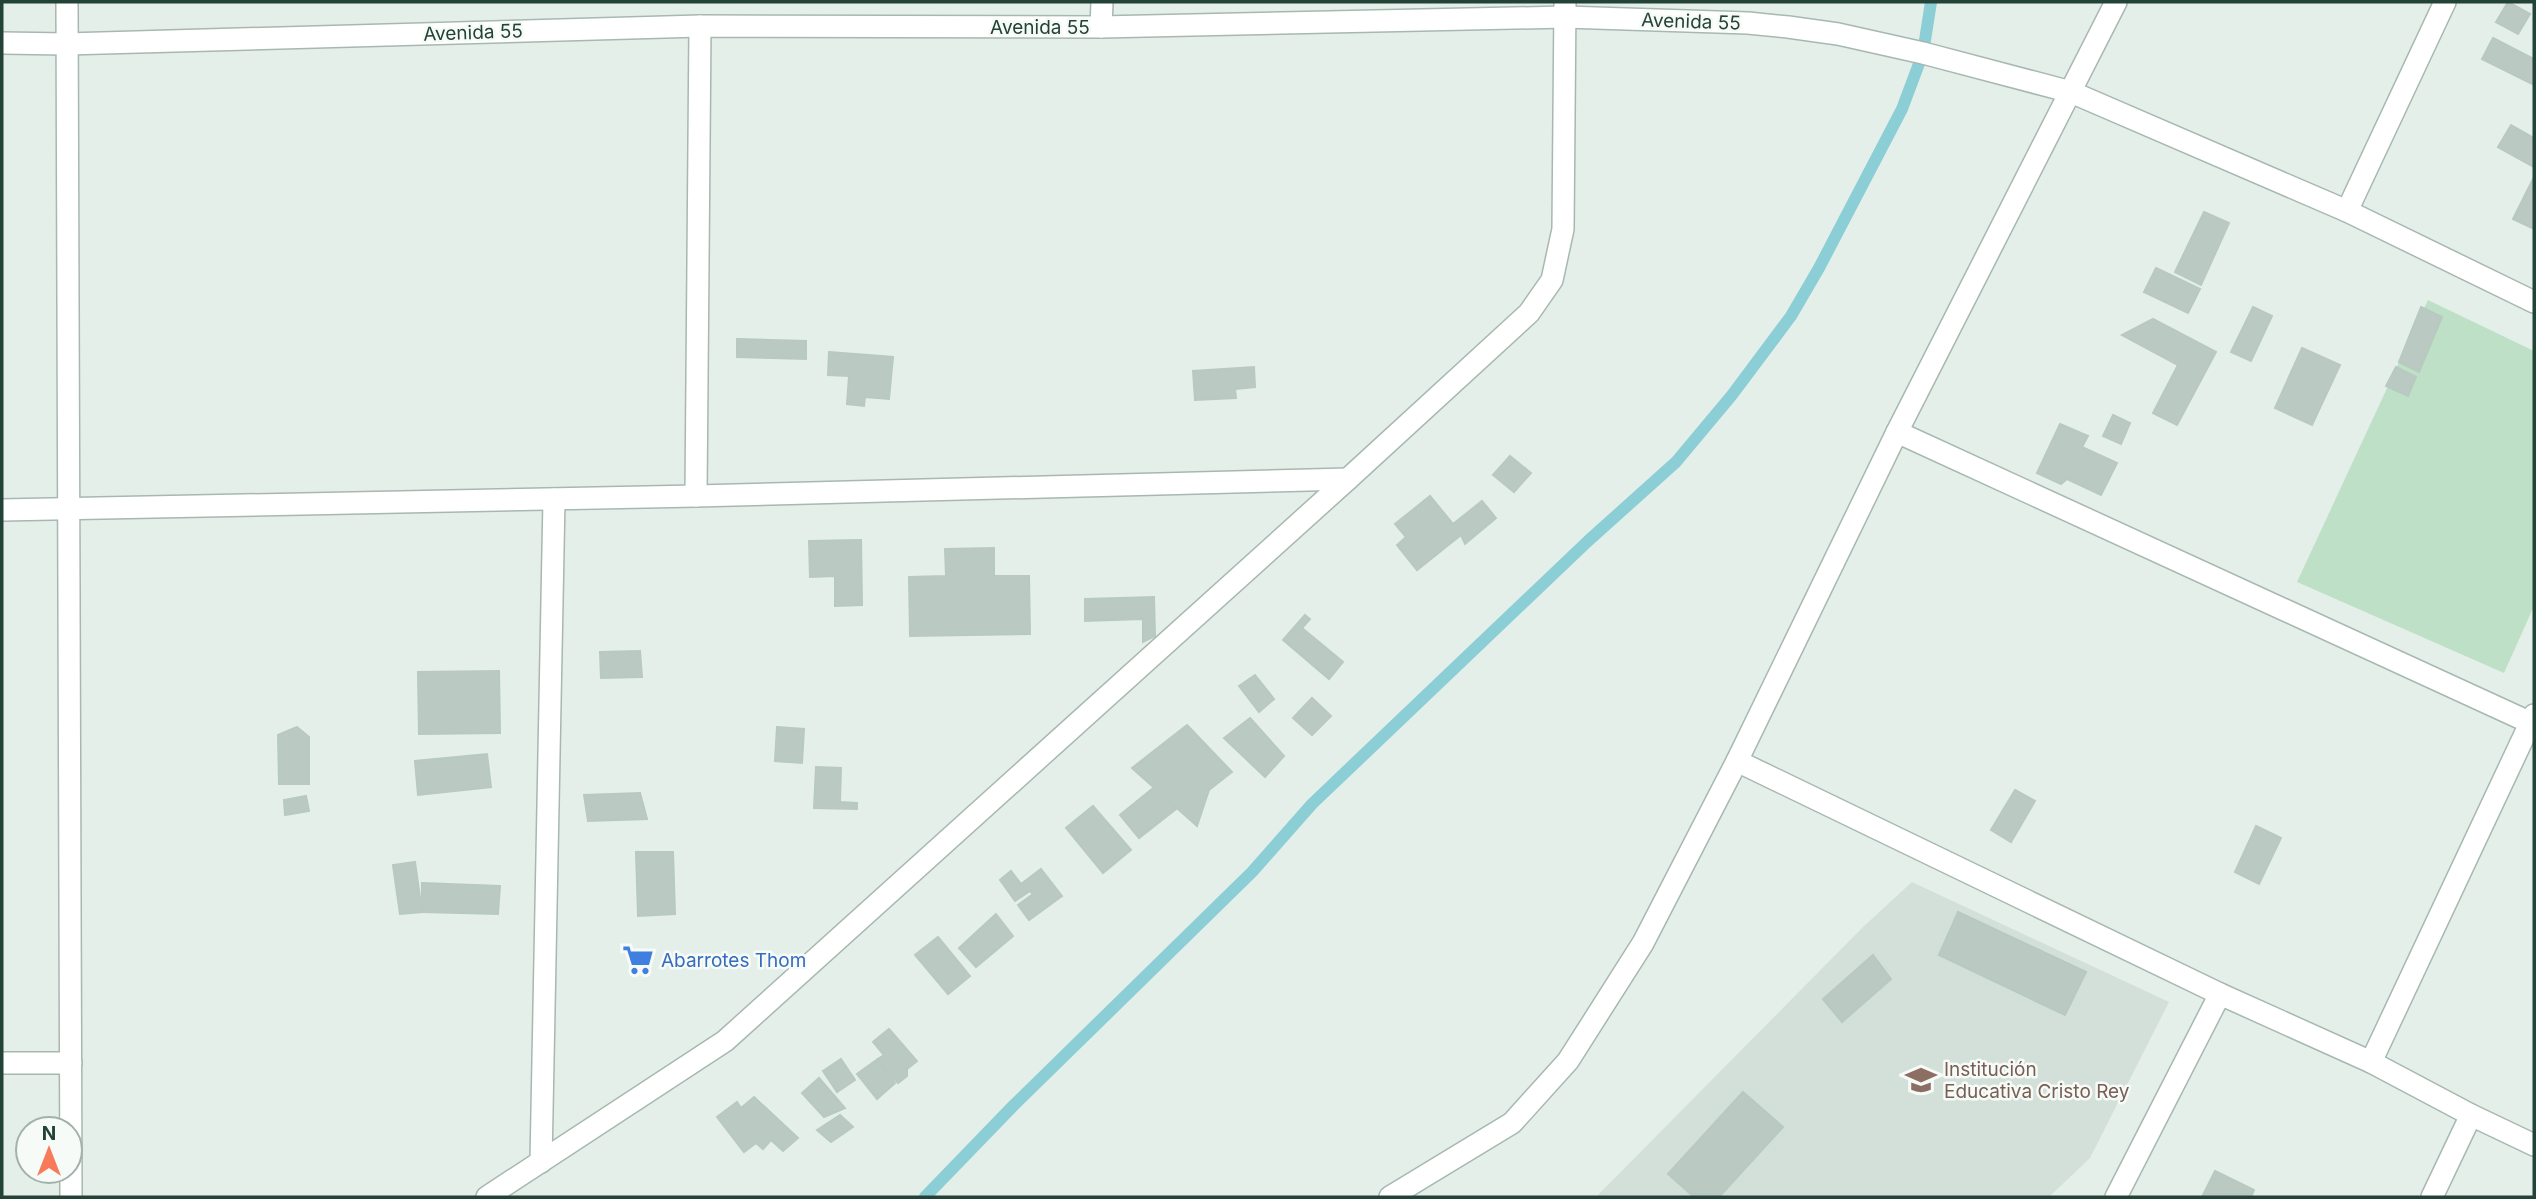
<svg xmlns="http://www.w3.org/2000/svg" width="2536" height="1199" font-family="Inter,sans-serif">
  <rect width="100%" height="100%" fill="#e5efea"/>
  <polygon fill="#d3dfd9" points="1912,882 2169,1002 2090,1158 2049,1197 1596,1197 1863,927"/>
  <polygon fill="#bee0c6" points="2428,300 2534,351 2534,606 2504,673 2297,582"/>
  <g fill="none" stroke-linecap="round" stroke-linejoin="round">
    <polyline stroke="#8cced5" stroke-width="12" points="925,1197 1013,1106 1252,872 1312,804 1588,541 1676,462 1732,395 1791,316 1819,268 1902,109 1923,53 1931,2"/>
  </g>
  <g fill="#bacac3" stroke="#b7c9c1" stroke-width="2">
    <polygon points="2508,2 2530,14 2518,34 2496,22"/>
    <polygon points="2493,38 2534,59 2534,85 2482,59"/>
    <polygon points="2511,125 2534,138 2534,167 2498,147"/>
    <polygon points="2534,177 2534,229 2513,219"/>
    <polygon points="2204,212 2229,223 2201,285 2175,272"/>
    <polygon points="2156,268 2200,289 2188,313 2144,292"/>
    <polygon points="2253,307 2272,316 2251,361 2231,352"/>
    <polygon points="2421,307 2442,317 2419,372 2399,362"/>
    <polygon points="2153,319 2216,352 2177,425 2153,413 2178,365 2122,335"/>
    <polygon points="737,339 806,341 806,359 737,357"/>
    <polygon points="2302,348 2340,365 2312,425 2275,408"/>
    <polygon points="829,352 893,357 889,399 865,397 864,406 847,404 849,376 828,375"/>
    <polygon points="1254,367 1255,387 1235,389 1236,398 1195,400 1193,371"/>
    <polygon points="2396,367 2416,377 2408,396 2386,386"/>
    <polygon points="2113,415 2130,423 2121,444 2103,436"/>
    <polygon points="2060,424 2088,436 2082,447 2117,463 2101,495 2067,479 2061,484 2037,473"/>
    <polygon points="1510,456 1531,473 1514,492 1493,475"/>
    <polygon points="1430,496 1453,524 1482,501 1496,518 1465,544 1461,535 1417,570 1397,545 1406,537 1395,524"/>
    <polygon points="861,540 862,605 835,606 835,576 810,577 809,541"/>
    <polygon points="994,548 994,576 1029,576 1030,634 910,636 909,577 946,576 945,549"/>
    <polygon points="1154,597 1155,636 1143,642 1143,619 1085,621 1085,599"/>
    <polygon points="1305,615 1310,619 1302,628 1343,662 1329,679 1283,640"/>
    <polygon points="640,651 642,677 601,678 600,652"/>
    <polygon points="499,671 500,733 419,734 418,672"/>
    <polygon points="1255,675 1274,699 1259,712 1239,686"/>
    <polygon points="1312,698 1331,716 1312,735 1293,718"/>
    <polygon points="1250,718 1284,756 1265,777 1224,738"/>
    <polygon points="1187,725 1232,772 1209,790 1197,826 1132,768"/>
    <polygon points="297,727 309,737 309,784 279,784 278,735"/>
    <polygon points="777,727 804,729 802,763 775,761"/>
    <polygon points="487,754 491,787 418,795 415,761"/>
    <polygon points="816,767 841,768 840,802 857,803 857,809 814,808"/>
    <polygon points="1157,785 1176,809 1139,838 1120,815"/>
    <polygon points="2015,790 2035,801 2011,842 1991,830"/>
    <polygon points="640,793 647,819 588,821 584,795"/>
    <polygon points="306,796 309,811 285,815 284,800"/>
    <polygon points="1093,806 1131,850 1103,873 1066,828"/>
    <polygon points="2256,826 2281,838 2259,884 2235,872"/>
    <polygon points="636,852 673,852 675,914 638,916"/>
    <polygon points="415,862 422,912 400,914 393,865"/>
    <polygon points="1041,869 1062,896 1029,920 1018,905 1033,894 1030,891 1015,901 1000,880 1011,871 1021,884"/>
    <polygon points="422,883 500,886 498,914 422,912"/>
    <polygon points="1958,912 2086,972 2065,1015 1939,955"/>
    <polygon points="996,914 1013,936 976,967 959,948"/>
    <polygon points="938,937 970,976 948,994 915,955"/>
    <polygon points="1873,955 1891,979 1842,1022 1823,999"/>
    <polygon points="889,1029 917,1061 907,1069 907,1076 898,1083 878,1059 884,1055 873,1042"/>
    <polygon points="841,1059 855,1080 837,1092 823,1071"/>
    <polygon points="878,1059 895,1083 877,1099 857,1074"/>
    <polygon points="819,1078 845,1108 824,1117 802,1093"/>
    <polygon points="1743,1092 1783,1127 1719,1197 1694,1197 1668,1174"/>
    <polygon points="754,1097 798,1138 783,1151 771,1140 763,1149 756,1143 744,1152 717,1117 737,1102 741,1108"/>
    <polygon points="840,1115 853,1127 831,1142 817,1130"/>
    <polygon points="2215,1171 2254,1190 2251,1197 2202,1197"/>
  </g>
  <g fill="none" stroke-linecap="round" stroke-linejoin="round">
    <defs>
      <g id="street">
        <polyline points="67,2 71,1197"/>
        <polyline points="1101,27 1102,2"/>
        <polyline points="2,43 67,44 700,26 1101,27 1565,17 1748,23 1788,27 1838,34 1923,53 2071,92 2347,211 2534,302"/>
        <polyline points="2347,211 2445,2"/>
        <polyline points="1897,432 2531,723"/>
        <polyline points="696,496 700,26"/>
        <polyline points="2,510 696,496 1348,479"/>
        <polyline points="1737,761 2220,994 2371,1062 2471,1115 2534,1145"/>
        <polyline points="2371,1062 2534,715"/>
        <polyline points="2,1063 71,1063"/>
        <polyline points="541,1162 554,499"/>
        <polyline points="487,1197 725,1041 1348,479 1529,313 1552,280 1563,229 1565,2"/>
        <polyline points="1390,1197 1512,1123 1568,1061 1643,943 1737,761 1897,432 2116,2"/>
        <polyline points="2116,1197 2220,994"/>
        <polyline points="2432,1197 2471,1115"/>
      </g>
    </defs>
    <use href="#street" stroke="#a7b8b1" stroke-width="24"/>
    <use href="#street" stroke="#fff" stroke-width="21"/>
  </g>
  <defs>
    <symbol id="supermarket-bare" viewBox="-9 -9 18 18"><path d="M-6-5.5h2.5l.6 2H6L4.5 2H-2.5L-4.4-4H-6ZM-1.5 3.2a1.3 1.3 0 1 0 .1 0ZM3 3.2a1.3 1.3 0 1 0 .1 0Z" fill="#3f7fe0" stroke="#f7fbf8" stroke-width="2.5" paint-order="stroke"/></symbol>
    <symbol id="school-bare" viewBox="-9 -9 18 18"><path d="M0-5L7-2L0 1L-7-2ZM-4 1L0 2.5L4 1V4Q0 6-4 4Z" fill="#8d6e63" stroke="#f7fbf8" stroke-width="2.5" paint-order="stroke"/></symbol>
  </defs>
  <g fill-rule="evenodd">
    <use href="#supermarket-bare" x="616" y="938" width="44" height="44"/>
    <use href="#school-bare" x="1899" y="1058" width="44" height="44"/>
  </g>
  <g text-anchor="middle" stroke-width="5" stroke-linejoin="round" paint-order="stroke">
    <g font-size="19" fill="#234238" stroke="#f7fbf8">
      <text transform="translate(1691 21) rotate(2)" y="7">Avenida 55</text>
      <text x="1040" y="34">Avenida 55</text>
      <text transform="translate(473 32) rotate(-2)" y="7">Avenida 55</text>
    </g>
    <g font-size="19" fill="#366cbe" stroke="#f7fbf8" text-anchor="start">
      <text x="661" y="967">Abarrotes Thom</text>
    </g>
    <g font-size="19" fill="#785e54" stroke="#f7fbf8" text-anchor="start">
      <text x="1944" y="1076">Institución<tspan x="1944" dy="22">Educativa Cristo Rey</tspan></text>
    </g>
  </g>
  <rect width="2536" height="1199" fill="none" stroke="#234238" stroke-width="7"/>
  <g transform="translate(49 1150)"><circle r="33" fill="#f7fbf8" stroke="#a2b1ab" stroke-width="2"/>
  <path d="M0-5L12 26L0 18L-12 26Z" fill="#f77a5b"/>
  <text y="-10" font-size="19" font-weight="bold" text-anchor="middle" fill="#234238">N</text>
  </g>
</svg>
